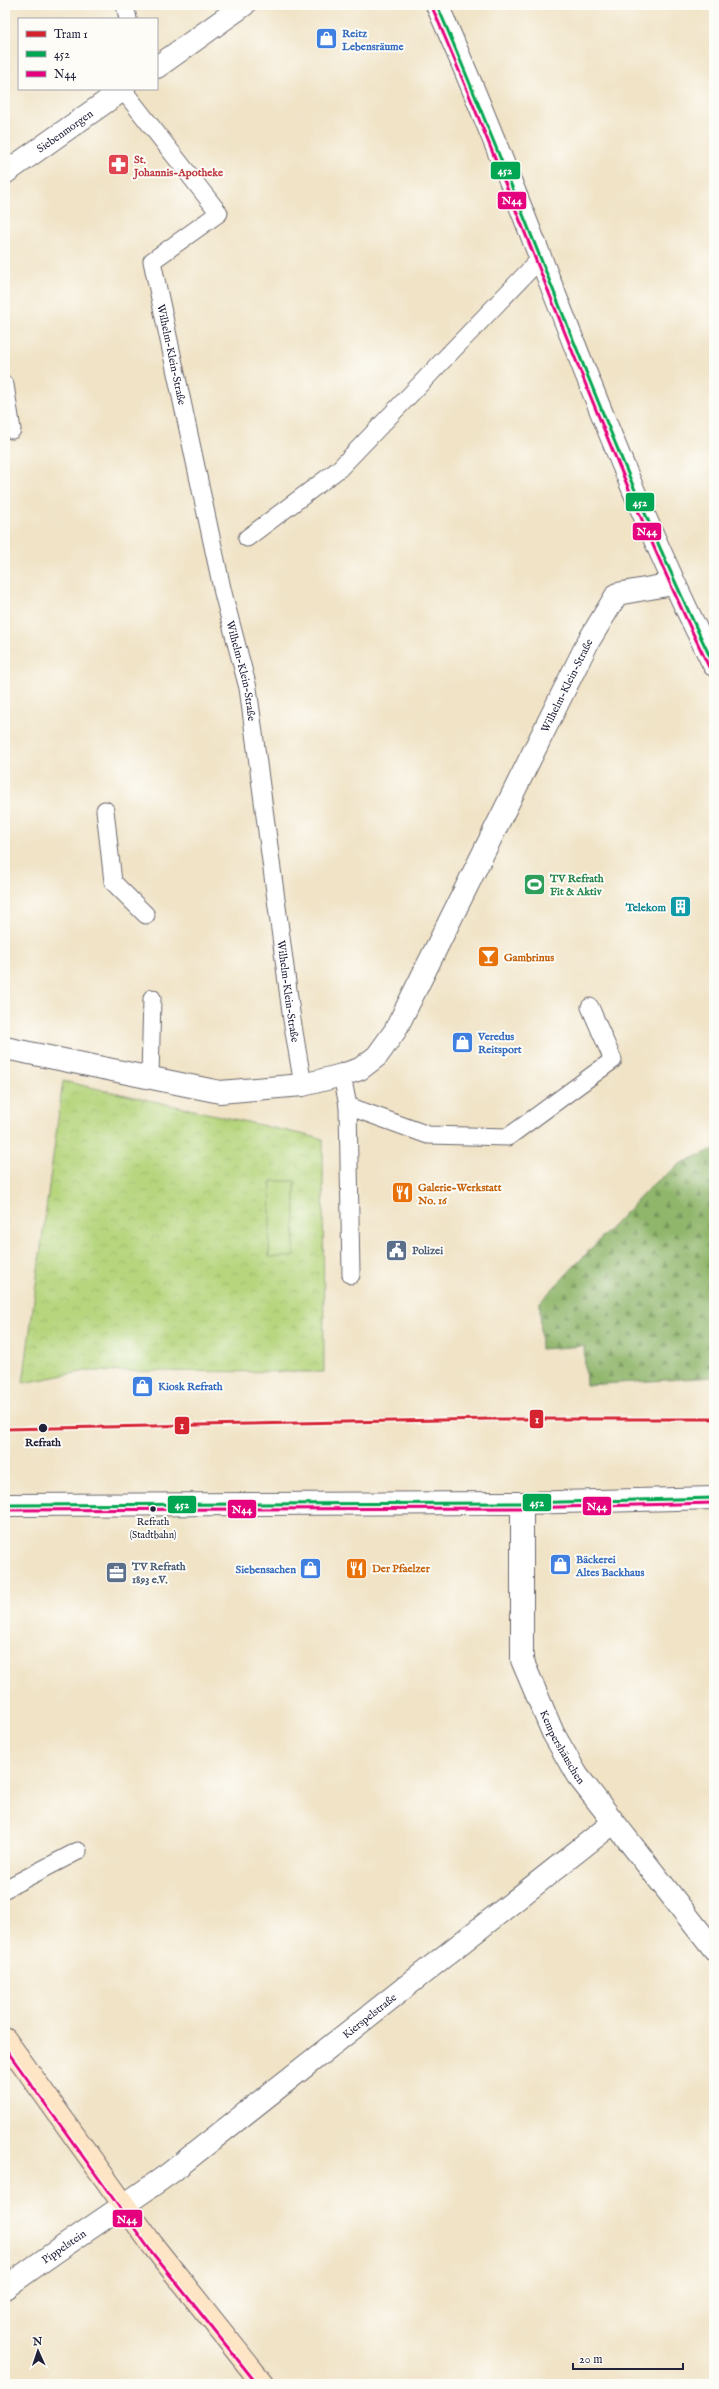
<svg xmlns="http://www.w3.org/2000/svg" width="719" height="2389" font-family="'IM FELL English',serif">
  <defs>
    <pattern id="forest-firs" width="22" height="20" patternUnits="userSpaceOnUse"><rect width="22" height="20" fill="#90b66c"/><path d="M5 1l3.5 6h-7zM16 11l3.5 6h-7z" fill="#75945a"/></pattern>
    <pattern id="park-crowns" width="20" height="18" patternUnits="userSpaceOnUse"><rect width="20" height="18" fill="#b6d57d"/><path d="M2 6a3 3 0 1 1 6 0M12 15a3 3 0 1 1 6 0" fill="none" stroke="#9cb76d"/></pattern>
  </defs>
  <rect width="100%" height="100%" fill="#fdfcf7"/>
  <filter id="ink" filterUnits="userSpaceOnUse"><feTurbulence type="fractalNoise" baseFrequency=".025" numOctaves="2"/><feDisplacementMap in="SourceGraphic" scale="8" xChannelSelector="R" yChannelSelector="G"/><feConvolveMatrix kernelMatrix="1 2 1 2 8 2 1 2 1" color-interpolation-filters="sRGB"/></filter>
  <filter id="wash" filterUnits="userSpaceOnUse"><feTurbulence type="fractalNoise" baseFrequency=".012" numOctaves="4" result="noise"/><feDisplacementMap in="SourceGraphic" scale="16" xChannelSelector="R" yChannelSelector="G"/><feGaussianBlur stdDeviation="0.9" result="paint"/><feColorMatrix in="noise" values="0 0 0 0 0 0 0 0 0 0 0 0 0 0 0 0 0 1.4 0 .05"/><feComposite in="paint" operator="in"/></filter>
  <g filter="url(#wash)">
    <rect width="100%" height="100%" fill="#f0e3c6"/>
    <polygon fill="url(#forest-firs)" stroke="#596c54" points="714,1149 714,1377 586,1385 584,1346 541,1349 540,1302 652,1185 682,1163"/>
    <polygon fill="url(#park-crowns)" stroke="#6c7c5c" points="63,1081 323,1139 324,1372 86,1371 23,1383"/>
    <polygon fill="#b6d57d" stroke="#6c7c5c" points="271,1181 295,1181 294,1257 269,1257"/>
  </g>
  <g filter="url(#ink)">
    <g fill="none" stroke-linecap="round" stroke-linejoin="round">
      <defs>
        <g id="lane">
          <polyline points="125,5 128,19"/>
          <path id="s1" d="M 123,90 L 219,213 L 152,261 L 223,593 L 248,688 L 292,1020 L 303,1085"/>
          <polyline points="5,385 12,430"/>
          <polyline points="247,538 339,469 540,259"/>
          <polyline points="105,810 113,882 146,915"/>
          <polyline points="342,1075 348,1106 351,1275"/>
          <polyline points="150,1076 152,998"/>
          <polyline points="348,1106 428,1135 508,1137 613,1060 590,1007"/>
          <polyline points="5,1889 78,1851"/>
        </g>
        <g id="street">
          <path d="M 437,5 C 534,223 606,452 714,665"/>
          <polyline points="157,67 244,5"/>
          <path id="s2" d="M 5,173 L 124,89"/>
          <path id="s3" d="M 5,1048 L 220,1092 L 303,1085 L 342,1075 L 360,1069 L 377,1056 L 395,1031 L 588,642 L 617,594 L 673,584"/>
          <path id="s4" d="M 522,1503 L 522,1660 L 553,1733 L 577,1775 L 714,1950"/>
          <polyline points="5,1505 522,1503 714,1498"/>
          <path id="s5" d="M 5,2288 C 59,2248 115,2212 170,2173 L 613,1823"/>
        </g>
        <polyline id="secondary" points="5,2039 154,2247 263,2384"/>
      </defs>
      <use href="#lane" stroke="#6a666c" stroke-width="19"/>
      <use href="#street" stroke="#6a666c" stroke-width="24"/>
      <use href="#secondary" stroke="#6a666c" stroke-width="24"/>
      <use href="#lane" stroke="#fff" stroke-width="17"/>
      <use href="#street" stroke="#fff" stroke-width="22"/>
      <use href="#secondary" stroke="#fde5c5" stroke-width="22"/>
      <defs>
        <g id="bus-1">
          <path d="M 437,5 C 531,224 610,450 714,665"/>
          <polyline points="5,1505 522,1503 714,1498"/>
        </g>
        <g id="bus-2">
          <path d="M 432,7 C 527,226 605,452 709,667"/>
          <polyline points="5,1510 522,1508 714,1503"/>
          <polyline points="5,2048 150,2250 257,2384"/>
        </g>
      </defs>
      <use href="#bus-1" stroke="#fdfcf7" stroke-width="6"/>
      <use href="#bus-2" stroke="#fdfcf7" stroke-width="6"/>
      <use href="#bus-1" stroke="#00a651" stroke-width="3"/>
      <use href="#bus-2" stroke="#e5007d" stroke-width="3"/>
      <defs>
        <polyline id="tram-1" points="5,1429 489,1419 714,1419"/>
      </defs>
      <use href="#tram-1" stroke="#fdfcf7" stroke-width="6"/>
      <use href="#tram-1" stroke="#d52330" stroke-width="3"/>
    </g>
  </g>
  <defs>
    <symbol id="shop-square" viewBox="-11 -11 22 22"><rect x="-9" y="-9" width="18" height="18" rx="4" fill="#3f7fe0" stroke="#fdfcf7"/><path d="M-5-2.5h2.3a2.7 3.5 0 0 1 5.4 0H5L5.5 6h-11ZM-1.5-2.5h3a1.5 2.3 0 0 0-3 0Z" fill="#fff"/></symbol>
    <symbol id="pharmacy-square" viewBox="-11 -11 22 22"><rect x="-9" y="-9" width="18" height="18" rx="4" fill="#e0444e" stroke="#fdfcf7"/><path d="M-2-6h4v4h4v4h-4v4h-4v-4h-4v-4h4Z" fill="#fff"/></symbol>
    <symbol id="stadium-square" viewBox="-11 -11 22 22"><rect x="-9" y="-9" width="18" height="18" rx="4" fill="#2e9e5b" stroke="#fdfcf7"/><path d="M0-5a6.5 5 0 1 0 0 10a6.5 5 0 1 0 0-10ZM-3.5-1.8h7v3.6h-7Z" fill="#fff"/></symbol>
    <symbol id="building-square" viewBox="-11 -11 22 22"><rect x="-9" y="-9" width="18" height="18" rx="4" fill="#0f9aa8" stroke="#fdfcf7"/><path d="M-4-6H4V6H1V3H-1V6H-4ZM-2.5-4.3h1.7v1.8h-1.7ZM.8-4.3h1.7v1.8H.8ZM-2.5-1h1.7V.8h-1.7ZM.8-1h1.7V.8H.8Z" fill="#fff"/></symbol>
    <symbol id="bar-square" viewBox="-11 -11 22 22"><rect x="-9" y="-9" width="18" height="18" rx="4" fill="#e8710a" stroke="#fdfcf7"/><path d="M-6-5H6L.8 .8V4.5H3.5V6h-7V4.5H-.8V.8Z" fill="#fff"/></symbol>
    <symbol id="restaurant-square" viewBox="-11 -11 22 22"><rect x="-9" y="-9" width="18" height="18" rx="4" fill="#e8710a" stroke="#fdfcf7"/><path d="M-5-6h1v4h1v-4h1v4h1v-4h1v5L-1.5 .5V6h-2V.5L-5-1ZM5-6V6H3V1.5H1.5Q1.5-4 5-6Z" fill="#fff"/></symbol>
    <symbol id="civic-square" viewBox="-11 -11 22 22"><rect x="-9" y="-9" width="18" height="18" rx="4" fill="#5c6f8a" stroke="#fdfcf7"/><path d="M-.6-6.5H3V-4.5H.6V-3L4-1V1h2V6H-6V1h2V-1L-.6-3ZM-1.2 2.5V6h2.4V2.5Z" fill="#fff"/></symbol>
    <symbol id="office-square" viewBox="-11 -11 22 22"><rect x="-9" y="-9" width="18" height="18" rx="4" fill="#5c6f8a" stroke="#fdfcf7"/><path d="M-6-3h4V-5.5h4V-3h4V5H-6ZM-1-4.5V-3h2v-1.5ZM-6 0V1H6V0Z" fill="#fff"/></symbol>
  </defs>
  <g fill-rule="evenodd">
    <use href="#shop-square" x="314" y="26" width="25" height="25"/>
    <use href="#pharmacy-square" x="106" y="152" width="25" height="25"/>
    <use href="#stadium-square" x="522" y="872" width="25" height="25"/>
    <use href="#building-square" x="668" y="894" width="25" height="25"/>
    <use href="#bar-square" x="476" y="944" width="25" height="25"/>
    <use href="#shop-square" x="450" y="1030" width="25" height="25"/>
    <use href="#restaurant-square" x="390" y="1180" width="25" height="25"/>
    <use href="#civic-square" x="384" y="1238" width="25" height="25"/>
    <use href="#shop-square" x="130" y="1374" width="25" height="25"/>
    <use href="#shop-square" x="548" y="1552" width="25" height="25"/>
    <use href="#restaurant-square" x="344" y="1556" width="25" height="25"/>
    <use href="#shop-square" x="298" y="1556" width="25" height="25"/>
    <use href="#office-square" x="104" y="1560" width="25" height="25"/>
  </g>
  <g fill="#22223b" stroke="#fdfcf7" stroke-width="1.5">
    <circle cx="43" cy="1428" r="5"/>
    <circle cx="153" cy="1509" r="3.5"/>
  </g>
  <g text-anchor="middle" stroke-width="4" stroke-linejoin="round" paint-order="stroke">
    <g font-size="10" fill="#22223b" stroke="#fdfcf7">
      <text x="153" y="1525">Refrath<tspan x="153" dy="13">(Stadtbahn)</tspan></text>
    </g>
    <g font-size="11" font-weight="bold" fill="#366cbe" stroke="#fdfcf7" text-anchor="start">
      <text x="342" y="37">Reitz<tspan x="342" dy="13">Lebensräume</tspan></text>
      <text x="478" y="1040">Veredus<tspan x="478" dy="13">Reitsport</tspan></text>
      <text x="158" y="1390">Kiosk Refrath</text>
      <text x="576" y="1563">Bäckerei<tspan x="576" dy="13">Altes Backhaus</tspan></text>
      <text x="296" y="1573" text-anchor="end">Siebensachen</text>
    </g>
    <g font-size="11" fill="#22223b" stroke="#fdfcf7">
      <text dy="4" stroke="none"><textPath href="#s2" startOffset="73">Siebenmorgen</textPath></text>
      <text dy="4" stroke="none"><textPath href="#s1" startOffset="334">Wilhelm-Klein-Straße</textPath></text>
      <text dy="4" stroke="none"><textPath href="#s1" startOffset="658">Wilhelm-Klein-Straße</textPath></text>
      <text dy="4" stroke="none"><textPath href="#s3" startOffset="800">Wilhelm-Klein-Straße</textPath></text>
      <text dy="4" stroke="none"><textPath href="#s1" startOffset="982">Wilhelm-Klein-Straße</textPath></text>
      <text dy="4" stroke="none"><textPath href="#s4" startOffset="253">Kempershäuschen</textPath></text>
      <text dy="4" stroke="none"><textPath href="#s5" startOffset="455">Kierspelstraße</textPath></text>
      <text dy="4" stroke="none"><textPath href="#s5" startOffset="72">Pippelstein</textPath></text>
    </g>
    <g font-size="11" font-weight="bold" fill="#be3a42" stroke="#fdfcf7" text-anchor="start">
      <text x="134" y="163">St.<tspan x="134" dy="13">Johannis-Apotheke</tspan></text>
    </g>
    <g font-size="11" font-weight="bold" fill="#27864d" stroke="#fdfcf7" text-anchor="start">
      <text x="550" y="882">TV Refrath<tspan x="550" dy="13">Fit &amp; Aktiv</tspan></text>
    </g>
    <g font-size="11" font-weight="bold" fill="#0d838f" stroke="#fdfcf7" text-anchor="end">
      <text x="666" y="911">Telekom</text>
    </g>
    <g font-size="11" font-weight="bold" fill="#c56008" stroke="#fdfcf7" text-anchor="start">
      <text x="504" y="961">Gambrinus</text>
      <text x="418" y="1191">Galerie-Werkstatt<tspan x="418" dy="13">No. 16</tspan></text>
      <text x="372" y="1572">Der Pfaelzer</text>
    </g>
    <g font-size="11" font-weight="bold" fill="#4e5e75" stroke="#fdfcf7" text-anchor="start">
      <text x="412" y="1254">Polizei</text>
      <text x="132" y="1570">TV Refrath<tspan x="132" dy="13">1893 e.V.</tspan></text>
    </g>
    <g font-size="11" font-weight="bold" fill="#22223b" stroke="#fdfcf7">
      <text x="43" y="1446">Refrath</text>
    </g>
  </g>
  <g stroke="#fdfcf7" stroke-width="1.5">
    <rect x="490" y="161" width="31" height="19" rx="4" fill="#00a651"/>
    <rect x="497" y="191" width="30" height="19" rx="4" fill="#e5007d"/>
    <rect x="625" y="492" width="30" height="20" rx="4" fill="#00a651"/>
    <rect x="632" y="522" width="30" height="19" rx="4" fill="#e5007d"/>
    <rect x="529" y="1409" width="15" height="20" rx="4" fill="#d52330"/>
    <rect x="174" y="1416" width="16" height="19" rx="4" fill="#d52330"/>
    <rect x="522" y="1493" width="30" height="19" rx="4" fill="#00a651"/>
    <rect x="167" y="1495" width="30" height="19" rx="4" fill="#00a651"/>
    <rect x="582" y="1496" width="30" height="20" rx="4" fill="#e5007d"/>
    <rect x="227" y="1499" width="30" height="20" rx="4" fill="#e5007d"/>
    <rect x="112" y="2209" width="31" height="19" rx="4" fill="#e5007d"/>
  </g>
  <g font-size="11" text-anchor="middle" font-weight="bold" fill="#fff">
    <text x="505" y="174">452</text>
    <text x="512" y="204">N44</text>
    <text x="640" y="506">452</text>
    <text x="647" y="535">N44</text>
    <text x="537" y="1423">1</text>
    <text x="182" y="1429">1</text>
    <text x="537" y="1506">452</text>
    <text x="182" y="1508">452</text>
    <text x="597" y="1510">N44</text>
    <text x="242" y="1513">N44</text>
    <text x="127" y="2223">N44</text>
  </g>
  <rect width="719" height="2389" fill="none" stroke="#fdfcf7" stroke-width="20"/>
  <rect x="18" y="18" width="140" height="72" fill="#fdfcf7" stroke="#a5a5ac"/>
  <rect x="26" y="31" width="20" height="6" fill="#d52330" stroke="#a5a5ac"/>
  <text x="54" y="38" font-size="12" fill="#22223b">Tram 1</text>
  <rect x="26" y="51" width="20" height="6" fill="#00a651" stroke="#a5a5ac"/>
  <text x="54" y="58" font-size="12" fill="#22223b">452</text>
  <rect x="26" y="71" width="20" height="6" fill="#e5007d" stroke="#a5a5ac"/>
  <text x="54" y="78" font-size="12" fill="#22223b">N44</text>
  <g transform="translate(38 2351) rotate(357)" stroke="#fdfcf7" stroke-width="3" paint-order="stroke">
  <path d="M0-3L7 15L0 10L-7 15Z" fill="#22223b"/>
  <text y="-6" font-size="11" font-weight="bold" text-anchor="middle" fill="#22223b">N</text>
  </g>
  <path d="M573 2363v6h110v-6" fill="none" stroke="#22223b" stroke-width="2"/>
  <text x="579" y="2363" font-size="12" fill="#22223b" stroke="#fdfcf7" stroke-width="3" paint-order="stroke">20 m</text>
</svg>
